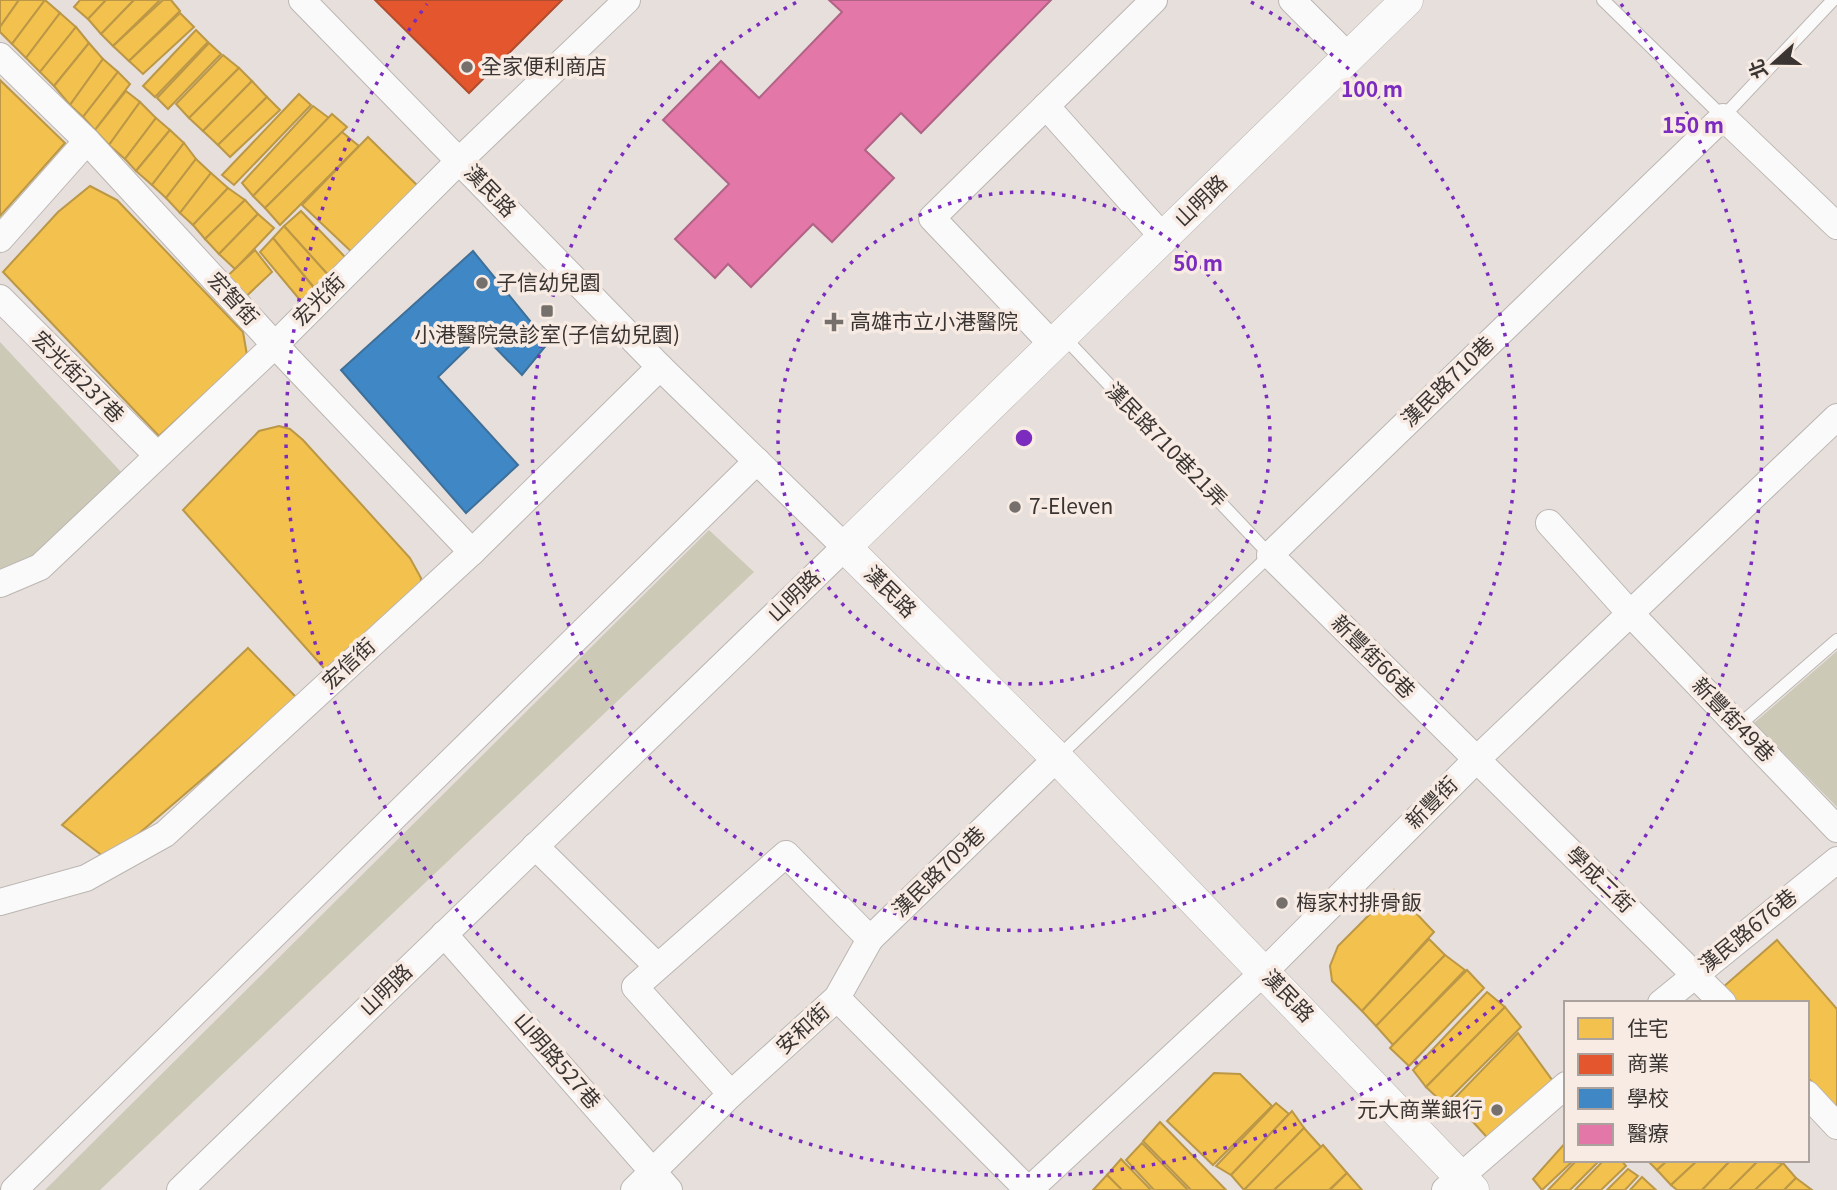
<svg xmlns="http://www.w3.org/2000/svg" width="1837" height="1190" font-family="Georgia,'Noto Sans TC',serif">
  <rect width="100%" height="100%" fill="#e6dfdb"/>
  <g fill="#cccab6">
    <polygon points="0,342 122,473 33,556 0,571"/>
    <polygon points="709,530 754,572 100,1190 45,1190"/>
    <polygon points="1837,651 1837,807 1754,723"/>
  </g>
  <g fill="#f2c14e" stroke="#bb9746" stroke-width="2">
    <polygon points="0,0 19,0 0,27"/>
    <polygon points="19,0 45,0 12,44 0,32 0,27"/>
    <polygon points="45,0 60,13 26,58 12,44"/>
    <polygon points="80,0 106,0 88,19 74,7"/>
    <polygon points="106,0 134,0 101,34 88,19"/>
    <polygon points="134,0 160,0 113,46 101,34"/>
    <polygon points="163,0 171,0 180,11 129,61 113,46"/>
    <polygon points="60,13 76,27 40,72 26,58"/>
    <polygon points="180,13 194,27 143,74 129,61"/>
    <polygon points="76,27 89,43 54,86 40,72"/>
    <polygon points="196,30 208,42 155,97 143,86"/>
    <polygon points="89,43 103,59 70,105 54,86"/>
    <polygon points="209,43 221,54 168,109 157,98"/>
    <polygon points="223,55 239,68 189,118 176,104"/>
    <polygon points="103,59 118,72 83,117 70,105"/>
    <polygon points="239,68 252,81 203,131 189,118"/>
    <polygon points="118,72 130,84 95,130 83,117"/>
    <polygon points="0,80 65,143 0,216"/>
    <polygon points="252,81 267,97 218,145 203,131"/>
    <polygon points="126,91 140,102 109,145 95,130"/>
    <polygon points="299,94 311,105 234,185 222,175"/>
    <polygon points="267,97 280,110 230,157 218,145"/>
    <polygon points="140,102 156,118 125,159 109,145"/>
    <polygon points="313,106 329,118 253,196 242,183"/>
    <polygon points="332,114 347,127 265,208 253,196"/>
    <polygon points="156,118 170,130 136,171 125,159"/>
    <polygon points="170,130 184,143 152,185 136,171"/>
    <polygon points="342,132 359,146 280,225 265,208"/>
    <polygon points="368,137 423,191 357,257 302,205"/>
    <polygon points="184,143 196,159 166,198 152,185"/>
    <polygon points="196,159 211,173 180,213 166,198"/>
    <polygon points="211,173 228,188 193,225 180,213"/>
    <polygon points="90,186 117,200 243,332 247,355 159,436 3,272 58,212"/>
    <polygon points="228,188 245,200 205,239 193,225"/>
    <polygon points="245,200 258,214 219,254 205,239"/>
    <polygon points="301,211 346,258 330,277 284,226"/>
    <polygon points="258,214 274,228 235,269 219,254"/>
    <polygon points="284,226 330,277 317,291 273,238"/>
    <polygon points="273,238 319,294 305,306 260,252"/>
    <polygon points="255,250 272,272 239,303 220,283"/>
    <polygon points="279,426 290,429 303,440 410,558 421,578 420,592 331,676 183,510 259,431"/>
    <polygon points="248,648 297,698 108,860 62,825"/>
    <polygon points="1394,890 1434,932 1362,1011 1332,981 1330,966 1338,946"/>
    <polygon points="1429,939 1445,955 1376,1026 1362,1011"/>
    <polygon points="1777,940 1837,1009 1837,1108 1807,1077 1807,1003 1736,1003 1722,988"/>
    <polygon points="1445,955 1465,970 1393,1045 1376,1026"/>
    <polygon points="1467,970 1484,988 1409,1066 1390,1048"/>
    <polygon points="1487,992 1505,1007 1426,1087 1413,1070"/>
    <polygon points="1505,1007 1521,1027 1444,1104 1426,1087"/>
    <polygon points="1518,1033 1555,1084 1494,1145 1453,1100"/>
    <polygon points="1214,1073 1240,1074 1272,1106 1213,1165 1167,1121"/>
    <polygon points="1276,1103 1289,1114 1231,1175 1216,1166"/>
    <polygon points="1292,1111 1304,1128 1244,1190 1231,1175"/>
    <polygon points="1160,1122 1226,1190 1191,1190 1143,1141"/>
    <polygon points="1304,1128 1321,1147 1274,1190 1244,1190"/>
    <polygon points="1566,1142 1566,1160 1574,1160 1542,1190 1533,1179"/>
    <polygon points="1142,1143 1188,1190 1154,1190 1126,1160"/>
    <polygon points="1323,1145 1347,1173 1329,1190 1274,1190"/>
    <polygon points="1121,1159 1151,1190 1122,1190 1107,1175"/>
    <polygon points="1577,1160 1600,1160 1570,1190 1548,1190"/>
    <polygon points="1604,1160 1621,1160 1626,1166 1601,1190 1575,1190"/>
    <polygon points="1647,1160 1668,1160 1657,1170"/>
    <polygon points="1668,1160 1698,1160 1671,1185 1657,1170"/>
    <polygon points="1698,1160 1731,1160 1702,1190 1677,1190 1671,1185"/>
    <polygon points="1731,1160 1759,1160 1729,1190 1702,1190"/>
    <polygon points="1759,1160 1783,1163 1755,1190 1729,1190"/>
    <polygon points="1783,1163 1796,1178 1784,1190 1755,1190"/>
    <polygon points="1628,1169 1638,1176 1625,1190 1607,1190"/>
    <polygon points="1347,1173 1362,1190 1330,1190"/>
    <polygon points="1107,1175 1122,1190 1093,1190"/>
    <polygon points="1642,1177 1656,1190 1630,1190"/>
    <polygon points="1796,1178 1812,1190 1784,1190"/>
  </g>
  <polygon fill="#e4572e" stroke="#b14d2f" stroke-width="2" points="375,0 562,0 469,93"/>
  <polygon fill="#3f88c5" stroke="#3e6f99" stroke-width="2" points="473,251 548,343 522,375 482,334 438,377 518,465 466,513 341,370"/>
  <polygon fill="#e377a8" stroke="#b06385" stroke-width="2" points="829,0 1051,0 921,133 901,113 865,150 894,178 832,242 813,224 751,287 728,264 715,278 675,239 729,184 663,120 721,61 759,98 842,12"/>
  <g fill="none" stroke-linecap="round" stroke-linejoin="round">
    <defs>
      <g id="service">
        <polyline points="1603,0 1723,117 1833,0"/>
        <polyline points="1738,726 1837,640"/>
        <polyline points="1057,758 1270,555 1062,335"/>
      </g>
      <g id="minor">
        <polyline points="1292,0 1348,56"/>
        <polyline points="0,56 87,141"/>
        <polyline points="1046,106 1163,237"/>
        <polyline points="0,239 87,141 275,345 472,552"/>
        <polyline points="0,298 157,455"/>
        <polyline points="1052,344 932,218 1154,0"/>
        <polyline points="1549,523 1629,612 1837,829"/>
        <polyline points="0,584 40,567 275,345 460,160 627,0"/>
        <polyline points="535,846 657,966"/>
        <polyline points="0,902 86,878 165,834 472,552 660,367"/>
        <polyline points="444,934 669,1190"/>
        <polyline points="837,998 870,939 1057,758"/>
        <polyline points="1661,1003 1837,860"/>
        <polyline points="1723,1003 1270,555 1723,117 1837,226"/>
        <polyline points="731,1094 635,987 786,854 870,939"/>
        <polyline points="1807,1094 1837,1126"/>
        <polyline points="14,1190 757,461"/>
        <polyline points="180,1190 845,547 660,367 302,0"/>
        <polyline points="634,1190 731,1094 837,998 1028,1190"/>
        <polyline points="1029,1190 1265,971 1476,760 1837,417"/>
        <polyline points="1445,1190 1566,1085"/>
      </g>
      <polyline id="tertiary" points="1407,0 845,547 1057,758 1473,1190"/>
    </defs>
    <use href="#service" stroke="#bbb6b3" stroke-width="14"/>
    <use href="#minor" stroke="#bbb6b3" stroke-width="28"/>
    <use href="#tertiary" stroke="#bbb6b3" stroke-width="33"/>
    <use href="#service" stroke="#fbfafa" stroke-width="12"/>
    <use href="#minor" stroke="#fbfafa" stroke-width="26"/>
    <use href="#tertiary" stroke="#fbfafa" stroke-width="32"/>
  </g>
  <g fill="none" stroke="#7b2cbf" stroke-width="3.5" stroke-dasharray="3.5 7">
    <circle cx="1024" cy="438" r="246"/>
    <path d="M1251 2A492 492 0 1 1 797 2"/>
    <path d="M1621 4A738 738 0 1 1 427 4"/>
  </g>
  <g fill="#76706d" stroke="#f7ebe4" stroke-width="2.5">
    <circle cx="467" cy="67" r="7"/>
    <circle cx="482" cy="283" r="7"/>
    <rect x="540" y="304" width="14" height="14" rx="3.5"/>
    <path d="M830.5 311.5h7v7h7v7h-7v7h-7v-7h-7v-7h7z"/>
    <circle cx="1015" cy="507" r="7"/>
    <circle cx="1282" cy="903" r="7"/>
    <circle cx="1497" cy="1110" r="7"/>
  </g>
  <g text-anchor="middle" stroke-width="7" stroke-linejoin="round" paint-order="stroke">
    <g font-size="21" fill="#3a3532" stroke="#f7ebe4" text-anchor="start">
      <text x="481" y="74">全家便利商店</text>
      <text x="496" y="290">子信幼兒園</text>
      <text x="850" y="329">高雄市立小港醫院</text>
      <text x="547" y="342" text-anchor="middle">小港醫院急診室(子信幼兒園)</text>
      <text x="1029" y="514">7-Eleven</text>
      <text x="1296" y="910">梅家村排骨飯</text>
      <text x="1483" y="1117" text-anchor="end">元大商業銀行</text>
    </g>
    <g font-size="21" fill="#3a3532" stroke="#f7ebe4">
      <text transform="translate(490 191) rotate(46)" y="7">漢民路</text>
      <text transform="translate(1201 201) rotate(-44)" y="7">山明路</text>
      <text transform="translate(233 299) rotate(47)" y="7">宏智街</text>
      <text transform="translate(319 300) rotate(-45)" y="7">宏光街</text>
      <text transform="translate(78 377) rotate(45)" y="7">宏光街237巷</text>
      <text transform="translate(1448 382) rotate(-44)" y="7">漢民路710巷</text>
      <text transform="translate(1166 445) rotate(46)" y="7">漢民路710巷21弄</text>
      <text transform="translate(890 592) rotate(45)" y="7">漢民路</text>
      <text transform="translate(794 596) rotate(-44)" y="7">山明路</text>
      <text transform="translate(1373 657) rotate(45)" y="7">新豐街66巷</text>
      <text transform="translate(349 664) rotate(-43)" y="7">宏信街</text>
      <text transform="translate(1733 720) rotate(46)" y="7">新豐街49巷</text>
      <text transform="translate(1432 803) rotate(-45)" y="7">新豐街</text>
      <text transform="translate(939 872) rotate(-44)" y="7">漢民路709巷</text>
      <text transform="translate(1600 880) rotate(44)" y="7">學成二街</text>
      <text transform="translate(1748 931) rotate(-39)" y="7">漢民路676巷</text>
      <text transform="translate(386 990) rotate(-44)" y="7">山明路</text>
      <text transform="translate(1288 996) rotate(46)" y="7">漢民路</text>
      <text transform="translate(803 1029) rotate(-42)" y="7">安和街</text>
      <text transform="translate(557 1061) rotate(49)" y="7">山明路527巷</text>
    </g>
  </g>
  <circle cx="1024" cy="438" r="10" fill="#7b2cbf" stroke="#f7ebe4" stroke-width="3.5"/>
  <g font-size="21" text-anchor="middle" font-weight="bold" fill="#7b2cbf" stroke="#f7ebe4" stroke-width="7" stroke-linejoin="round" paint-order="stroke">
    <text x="1372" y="97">100 m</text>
    <text x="1693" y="133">150 m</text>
    <text x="1198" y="271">50 m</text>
  </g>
  <rect x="1564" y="1001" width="245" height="161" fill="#f7ebe4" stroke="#aba29d" stroke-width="2"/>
  <rect x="1578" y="1018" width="35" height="21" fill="#f2c14e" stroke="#aba29d" stroke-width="2"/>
  <text x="1627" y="1036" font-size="21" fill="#3a3532">住宅</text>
  <rect x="1578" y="1054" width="35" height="21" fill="#e4572e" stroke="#aba29d" stroke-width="2"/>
  <text x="1627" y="1071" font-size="21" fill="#3a3532">商業</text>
  <rect x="1578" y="1088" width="35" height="21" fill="#3f88c5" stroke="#aba29d" stroke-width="2"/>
  <text x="1627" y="1106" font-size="21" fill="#3a3532">學校</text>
  <rect x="1578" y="1124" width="35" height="21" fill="#e377a8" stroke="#aba29d" stroke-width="2"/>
  <text x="1627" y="1141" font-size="21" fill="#3a3532">醫療</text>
  <g transform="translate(1774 63) rotate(249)" stroke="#f7ebe4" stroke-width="5" paint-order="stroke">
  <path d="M0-5L12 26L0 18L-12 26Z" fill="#3a3532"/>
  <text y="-10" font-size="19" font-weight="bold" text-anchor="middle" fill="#3a3532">北</text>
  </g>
</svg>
